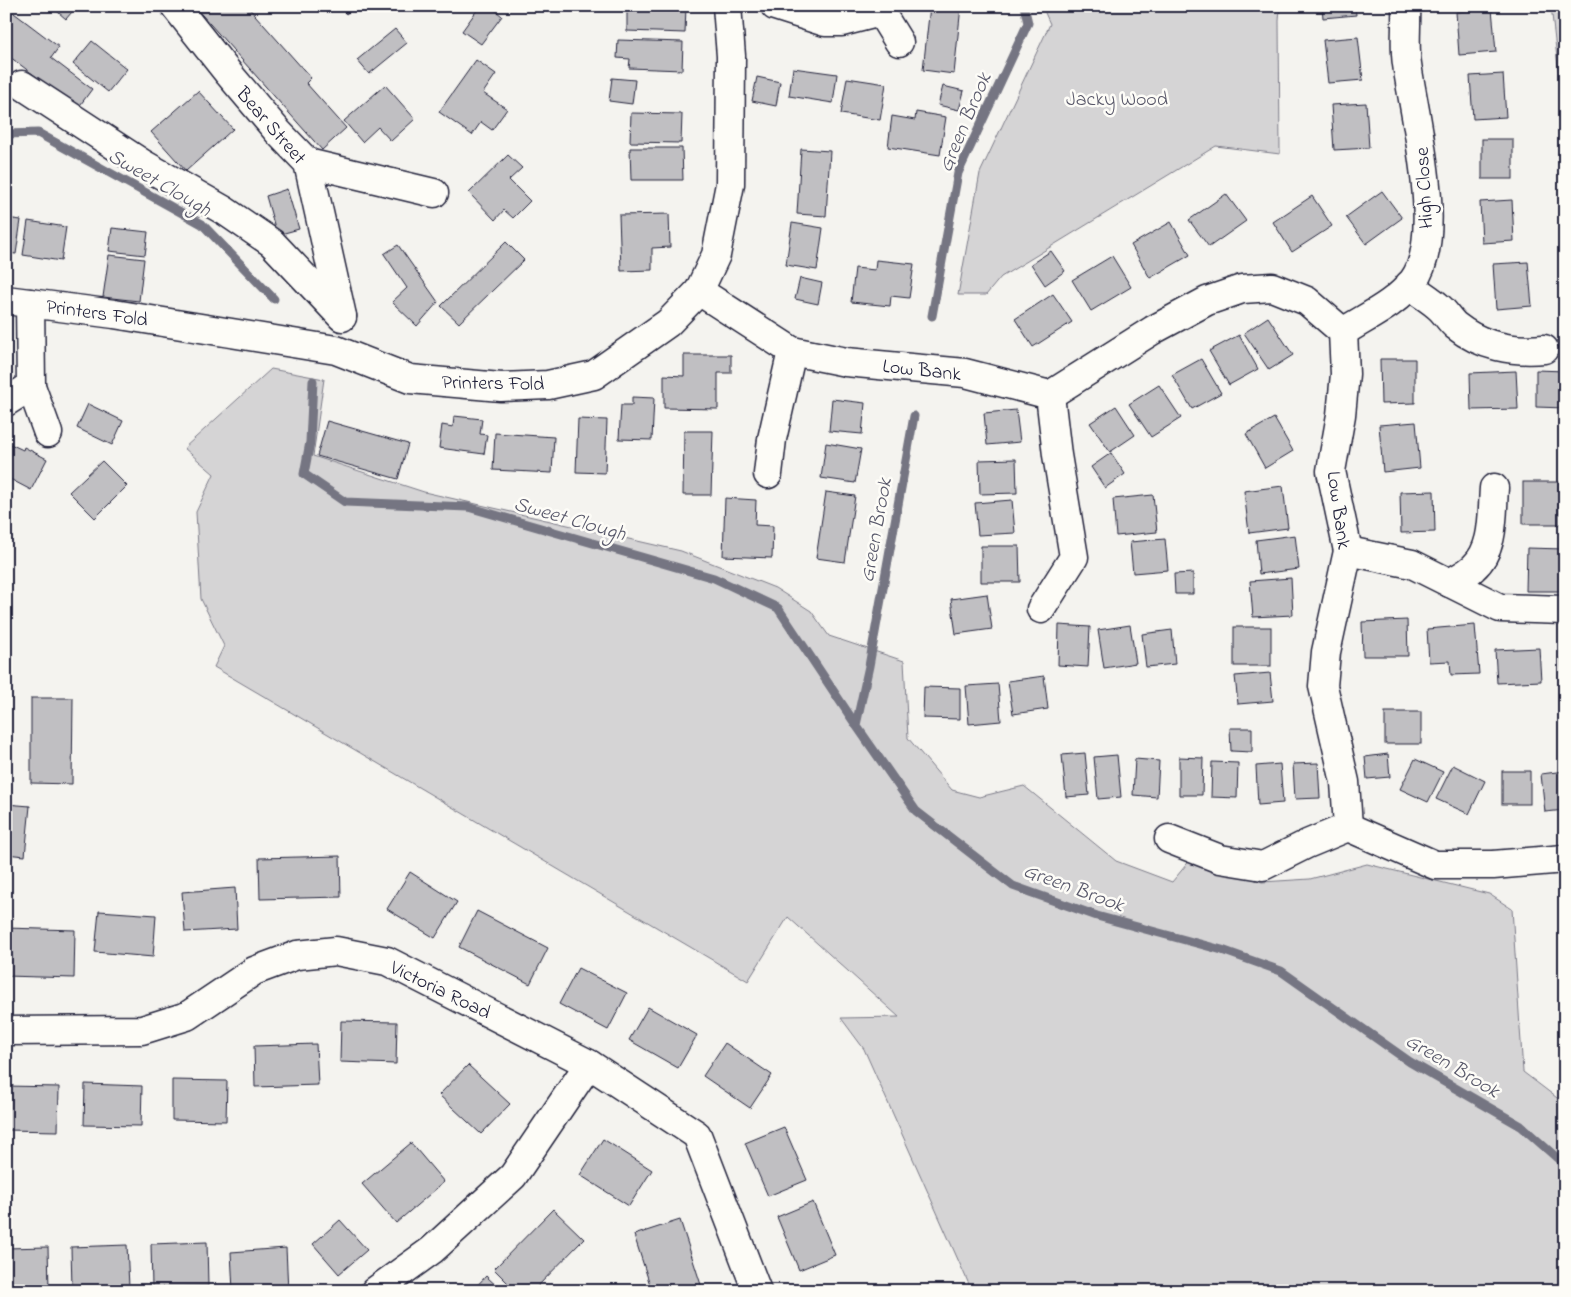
<svg xmlns="http://www.w3.org/2000/svg" width="1571" height="1297" font-family="'Indie Flower',sans-serif">
  <rect width="100%" height="100%" fill="#f4f3ef"/>
  <filter id="ink" filterUnits="userSpaceOnUse"><feTurbulence type="fractalNoise" baseFrequency=".02" numOctaves="2"/><feDisplacementMap in="SourceGraphic" scale="10" xChannelSelector="R" yChannelSelector="G"/><feConvolveMatrix kernelMatrix="1 2 1 2 8 2 1 2 1" color-interpolation-filters="sRGB"/></filter>
  <g filter="url(#ink)">
    <g fill="#d5d4d5" stroke="#7c7b88">
      <polygon points="1042,6 1280,6 1279,21 1280,154 1216,146 1001,277 986,295 958,295 980,173 1050,24"/>
      <polygon points="1551,6 1565,6 1565,128"/>
      <polygon points="271,369 324,379 313,456 424,492 681,551 775,588 811,611 829,636 904,661 908,738 952,790 979,797 1024,786 1116,861 1172,882 1191,859 1262,882 1310,879 1367,864 1489,894 1512,909 1523,1072 1565,1104 1565,1291 972,1291 864,1049 841,1018 899,1017 788,917 748,981 214,667 224,646 201,599 196,512 214,474 184,448"/>
    </g>
    <g fill="none" stroke-linecap="round" stroke-linejoin="round">
      <g stroke="#757582" stroke-width="9">
        <polyline points="6,134 38,133 202,224 274,299"/>
        <polyline points="932,316 958,173 1028,23 1024,6"/>
        <polyline points="313,381 310,442 304,474 345,502 468,507 714,578 778,608 856,725"/>
        <polyline points="914,416 869,666 856,725 916,811 1013,886 1097,916 1222,950 1281,971 1410,1062 1521,1126 1565,1165"/>
      </g>
    </g>
    <g fill="#c0bfc2" stroke="#22223b">
      <polygon points="51,6 77,6 66,19"/>
      <polygon points="194,6 247,6 311,78 306,83 346,128 322,150"/>
      <polygon points="339,6 356,6 346,14"/>
      <polygon points="480,6 490,6 502,16 481,44 462,31"/>
      <polygon points="627,6 686,6 685,33 627,31"/>
      <polygon points="930,6 961,6 954,74 923,70"/>
      <polygon points="1322,6 1355,6 1356,15 1323,18"/>
      <polygon points="6,7 59,47 51,58 92,89 78,108 6,54"/>
      <polygon points="1492,9 1496,52 1459,55 1456,12"/>
      <polygon points="395,29 407,43 369,74 357,60"/>
      <polygon points="1358,37 1363,80 1328,83 1323,40"/>
      <polygon points="618,40 683,42 682,70 629,68 630,59 617,58"/>
      <polygon points="92,41 127,69 108,92 73,64"/>
      <polygon points="476,60 496,74 483,93 507,109 492,130 481,122 472,135 439,112"/>
      <polygon points="793,68 837,74 833,103 789,96"/>
      <polygon points="1503,74 1506,117 1473,119 1470,76"/>
      <polygon points="757,77 780,82 776,106 752,101"/>
      <polygon points="612,78 635,80 632,104 609,101"/>
      <polygon points="847,78 886,84 880,120 841,114"/>
      <polygon points="385,85 415,119 391,141 378,127 362,142 344,121"/>
      <polygon points="943,86 964,91 959,110 938,105"/>
      <polygon points="198,91 233,129 186,171 151,132"/>
      <polygon points="1366,103 1369,148 1334,150 1331,105"/>
      <polygon points="916,112 946,117 940,155 888,147 892,116 915,120"/>
      <polygon points="631,113 682,114 681,143 630,142"/>
      <rect x="1482" y="139" width="31" height="40"/>
      <polygon points="630,148 682,148 683,180 631,180"/>
      <polygon points="801,149 830,151 826,216 797,214"/>
      <polygon points="508,155 522,168 509,180 530,201 513,218 504,210 495,220 469,193"/>
      <polygon points="287,189 299,229 277,235 266,196"/>
      <polygon points="1382,191 1402,218 1366,244 1346,217"/>
      <polygon points="1226,194 1246,221 1209,247 1189,220"/>
      <polygon points="1312,196 1332,226 1292,252 1273,222"/>
      <polygon points="1512,200 1514,241 1482,243 1480,202"/>
      <polygon points="669,214 670,247 652,248 652,270 621,271 619,215"/>
      <polygon points="6,218 21,220 16,254 6,253"/>
      <polygon points="28,221 66,227 61,261 23,255"/>
      <polygon points="1171,222 1190,255 1150,278 1131,245"/>
      <polygon points="792,223 823,228 817,270 786,265"/>
      <polygon points="112,228 148,232 145,255 109,251"/>
      <polygon points="506,242 524,260 459,323 441,306"/>
      <polygon points="398,245 438,302 417,326 392,302 407,288 384,254"/>
      <polygon points="1051,251 1065,271 1045,285 1031,264"/>
      <polygon points="109,255 144,259 139,301 103,297"/>
      <polygon points="1112,256 1131,287 1091,311 1072,280"/>
      <polygon points="876,260 914,264 909,298 891,296 890,306 851,302 855,268 875,270"/>
      <polygon points="1528,262 1532,306 1496,309 1493,264"/>
      <polygon points="800,278 822,283 818,304 795,299"/>
      <polygon points="1053,294 1072,322 1033,347 1015,319"/>
      <polygon points="1268,317 1293,355 1269,370 1244,333"/>
      <polygon points="1239,335 1258,369 1229,385 1209,351"/>
      <polygon points="684,355 731,355 731,373 718,373 718,409 664,408 664,375 684,376"/>
      <polygon points="1201,359 1221,393 1192,409 1172,375"/>
      <polygon points="1380,359 1415,359 1415,403 1381,404"/>
      <polygon points="1536,370 1565,371 1565,408 1536,407"/>
      <polygon points="1516,371 1518,409 1471,410 1470,373"/>
      <polygon points="1159,385 1181,418 1151,437 1129,404"/>
      <polygon points="632,397 654,398 652,440 619,439 621,405 632,405"/>
      <polygon points="832,399 865,403 862,434 829,431"/>
      <polygon points="88,404 123,421 112,445 77,428"/>
      <polygon points="1116,406 1135,435 1110,452 1090,423"/>
      <polygon points="1016,410 1020,442 987,445 984,413"/>
      <polygon points="454,416 482,419 480,434 487,435 484,454 439,448 442,425 453,427"/>
      <polygon points="1274,418 1293,451 1265,468 1246,434"/>
      <polygon points="578,419 607,420 605,473 576,472"/>
      <polygon points="327,421 408,444 398,479 317,456"/>
      <polygon points="1416,422 1420,468 1383,472 1379,425"/>
      <polygon points="684,431 713,431 711,495 683,495"/>
      <polygon points="495,433 554,437 552,473 493,470"/>
      <polygon points="6,442 23,450 24,447 47,459 31,490 10,479 6,486"/>
      <polygon points="826,443 861,449 855,483 821,478"/>
      <polygon points="1111,453 1125,474 1105,488 1091,467"/>
      <polygon points="1016,459 1017,493 980,494 979,460"/>
      <polygon points="102,461 127,486 95,518 69,492"/>
      <rect x="1523" y="482" width="36" height="42"/>
      <polygon points="1283,486 1288,528 1249,533 1244,491"/>
      <polygon points="1434,491 1435,532 1401,533 1400,492"/>
      <polygon points="826,492 855,496 845,562 816,558"/>
      <polygon points="1153,495 1157,532 1116,536 1113,499"/>
      <polygon points="725,498 756,500 755,525 773,526 772,558 723,556"/>
      <polygon points="1012,500 1015,533 978,535 975,503"/>
      <polygon points="1295,535 1299,569 1259,574 1256,540"/>
      <polygon points="1165,539 1168,570 1133,573 1130,542"/>
      <polygon points="981,546 1019,546 1020,582 981,582"/>
      <polygon points="1527,548 1564,549 1563,591 1526,591"/>
      <polygon points="1193,573 1193,594 1175,594 1174,574"/>
      <polygon points="1291,578 1293,615 1253,617 1250,581"/>
      <polygon points="987,594 992,629 956,634 951,599"/>
      <polygon points="1407,620 1408,656 1363,656 1362,622"/>
      <polygon points="1059,625 1090,627 1088,667 1058,665"/>
      <polygon points="1130,625 1136,663 1104,668 1098,630"/>
      <polygon points="1475,625 1479,674 1451,675 1450,661 1429,662 1427,629"/>
      <rect x="1234" y="627" width="37" height="39"/>
      <polygon points="1172,630 1175,664 1146,667 1142,634"/>
      <polygon points="1539,648 1541,681 1497,683 1495,650"/>
      <polygon points="1561,651 1565,651 1565,686 1563,686"/>
      <polygon points="1270,673 1273,701 1238,704 1235,676"/>
      <polygon points="1044,676 1048,709 1013,714 1008,681"/>
      <polygon points="998,684 1001,721 969,724 966,686"/>
      <polygon points="924,687 960,688 960,719 923,718"/>
      <polygon points="31,698 73,698 72,784 31,783"/>
      <rect x="1385" y="712" width="36" height="32"/>
      <polygon points="1230,728 1252,728 1252,752 1231,751"/>
      <polygon points="1085,753 1089,795 1066,797 1062,755"/>
      <polygon points="1388,754 1390,777 1367,779 1365,757"/>
      <polygon points="1117,755 1121,797 1098,799 1094,757"/>
      <polygon points="1179,757 1203,758 1202,795 1179,795"/>
      <polygon points="1135,759 1159,761 1157,797 1133,795"/>
      <polygon points="1415,759 1443,772 1428,802 1400,789"/>
      <polygon points="1212,762 1238,763 1237,798 1211,797"/>
      <polygon points="1318,763 1320,798 1295,799 1293,764"/>
      <polygon points="1280,764 1283,803 1258,805 1256,766"/>
      <polygon points="1453,765 1485,781 1469,814 1436,799"/>
      <rect x="1502" y="771" width="28" height="33"/>
      <polygon points="1565,771 1565,810 1545,812 1541,774"/>
      <polygon points="6,804 30,806 25,856 6,854"/>
      <polygon points="340,856 341,897 260,899 259,858"/>
      <polygon points="410,872 457,902 435,938 387,909"/>
      <polygon points="235,888 237,929 185,932 182,892"/>
      <polygon points="99,911 156,915 153,957 95,952"/>
      <polygon points="477,911 548,948 530,984 459,947"/>
      <polygon points="6,928 75,930 74,978 6,976"/>
      <polygon points="578,968 627,993 608,1030 559,1004"/>
      <polygon points="648,1007 697,1035 678,1068 629,1040"/>
      <polygon points="341,1021 397,1022 396,1064 340,1062"/>
      <polygon points="725,1043 772,1075 750,1108 703,1076"/>
      <polygon points="316,1044 318,1085 255,1087 254,1046"/>
      <polygon points="468,1065 510,1104 481,1134 439,1095"/>
      <polygon points="172,1080 227,1081 226,1121 172,1120"/>
      <polygon points="85,1084 142,1086 141,1126 84,1125"/>
      <polygon points="6,1086 59,1087 58,1131 6,1130"/>
      <polygon points="784,1127 807,1180 768,1196 745,1143"/>
      <polygon points="603,1139 652,1170 629,1206 580,1175"/>
      <polygon points="411,1143 444,1182 396,1223 362,1184"/>
      <polygon points="813,1202 835,1255 799,1270 777,1217"/>
      <polygon points="553,1209 584,1239 533,1291 516,1291 494,1269"/>
      <polygon points="340,1220 367,1250 339,1274 313,1244"/>
      <polygon points="680,1220 703,1291 652,1291 634,1235"/>
      <polygon points="207,1242 208,1286 152,1287 151,1244"/>
      <polygon points="127,1245 129,1287 72,1289 71,1247"/>
      <polygon points="48,1247 49,1288 6,1289 6,1248"/>
      <polygon points="286,1248 288,1291 233,1291 231,1252"/>
      <polygon points="486,1276 502,1291 472,1291"/>
    </g>
    <g fill="none" stroke-linecap="round" stroke-linejoin="round">
      <defs>
        <g id="minor">
          <polyline points="175,6 229,74 279,133 308,163 342,316"/>
          <polyline points="775,6 825,22 842,22 877,13 883,16 899,42"/>
          <polyline points="22,85 143,164 225,211 272,243 342,317"/>
          <polyline points="308,163 434,193"/>
          <path d="M 1409,285 C 1419,293 1432,300 1441,309 C 1446,314 1450,321 1456,326 C 1481,346 1513,352 1544,349"/>
          <polyline points="699,291 792,351 846,362 965,373 1050,395 1057,455 1074,557 1041,609"/>
          <polyline points="6,300 114,314 336,350 410,379 501,387 548,385 594,375 668,323 699,291 716,255 730,184 731,56 727,6"/>
          <polyline points="30,303 31,386 48,433"/>
          <path d="M 1343,332 C 1366,317 1396,304 1413,281 C 1446,238 1414,115 1407,64 C 1404,45 1407,25 1406,6"/>
          <polyline points="1050,395 1153,330 1207,301 1242,289 1272,287 1307,301 1343,332 1345,374 1341,415 1331,471 1348,551 1326,652 1323,686 1345,782 1348,827 1307,844 1263,866 1220,859 1169,839"/>
          <polyline points="6,402 31,386"/>
          <polyline points="768,474 772,439 792,351"/>
          <polyline points="1348,551 1412,564 1500,608 1564,610"/>
          <path d="M 1450,583 C 1458,578 1467,574 1473,568 C 1495,549 1492,514 1494,488"/>
          <polyline points="1348,827 1435,865 1493,865 1565,859"/>
          <polyline points="6,1031 142,1030 187,1016 254,971 297,955 336,951 387,961 589,1064 697,1135 757,1291"/>
          <polyline points="375,1291 432,1250 513,1176 589,1064"/>
        </g>
      </defs>
      <use href="#minor" stroke="#22223b" stroke-width="31"/>
      <use href="#minor" stroke="#fdfcf7" stroke-width="28"/>
    </g>
  </g>
  <g text-anchor="middle" stroke-width="5" stroke-linejoin="round" paint-order="stroke">
    <g font-size="20" fill="#585769" stroke="#fdfcf7">
      <text x="1117" y="105">Jacky Wood</text>
    </g>
    <g font-size="20" fill="#22223b" stroke="#fdfcf7">
      <text transform="translate(272 125) rotate(49)" y="7">Bear Street</text>
      <text transform="translate(1423 188) rotate(-93)" y="7">High Close</text>
      <text transform="translate(97 312) rotate(8)" y="7">Printers Fold</text>
      <text transform="translate(922 369) rotate(6)" y="7">Low Bank</text>
      <text transform="translate(493 382) rotate(1)" y="7">Printers Fold</text>
      <text transform="translate(1340 510) rotate(82)" y="7">Low Bank</text>
      <text transform="translate(441 989) rotate(26)" y="7">Victoria Road</text>
    </g>
    <g font-size="21" font-style="italic" fill="#59596b" stroke="#fdfcf7">
      <text transform="translate(964 122) rotate(-67)" y="7">Green Brook</text>
      <text transform="translate(160 182) rotate(30)" y="7">Sweet Clough</text>
      <text transform="translate(570 518) rotate(16)" y="7">Sweet Clough</text>
      <text transform="translate(875 530) rotate(-80)" y="7">Green Brook</text>
      <text transform="translate(1074 887) rotate(20)" y="7">Green Brook</text>
      <text transform="translate(1453 1065) rotate(31)" y="7">Green Brook</text>
    </g>
  </g>
  <rect width="1571" height="1297" fill="none" stroke="#fdfcf7" stroke-width="25"/>
  <rect x="12" y="12" width="1546" height="1272" fill="none" stroke="#22223b" stroke-width="2" filter="url(#ink)"/>
</svg>
